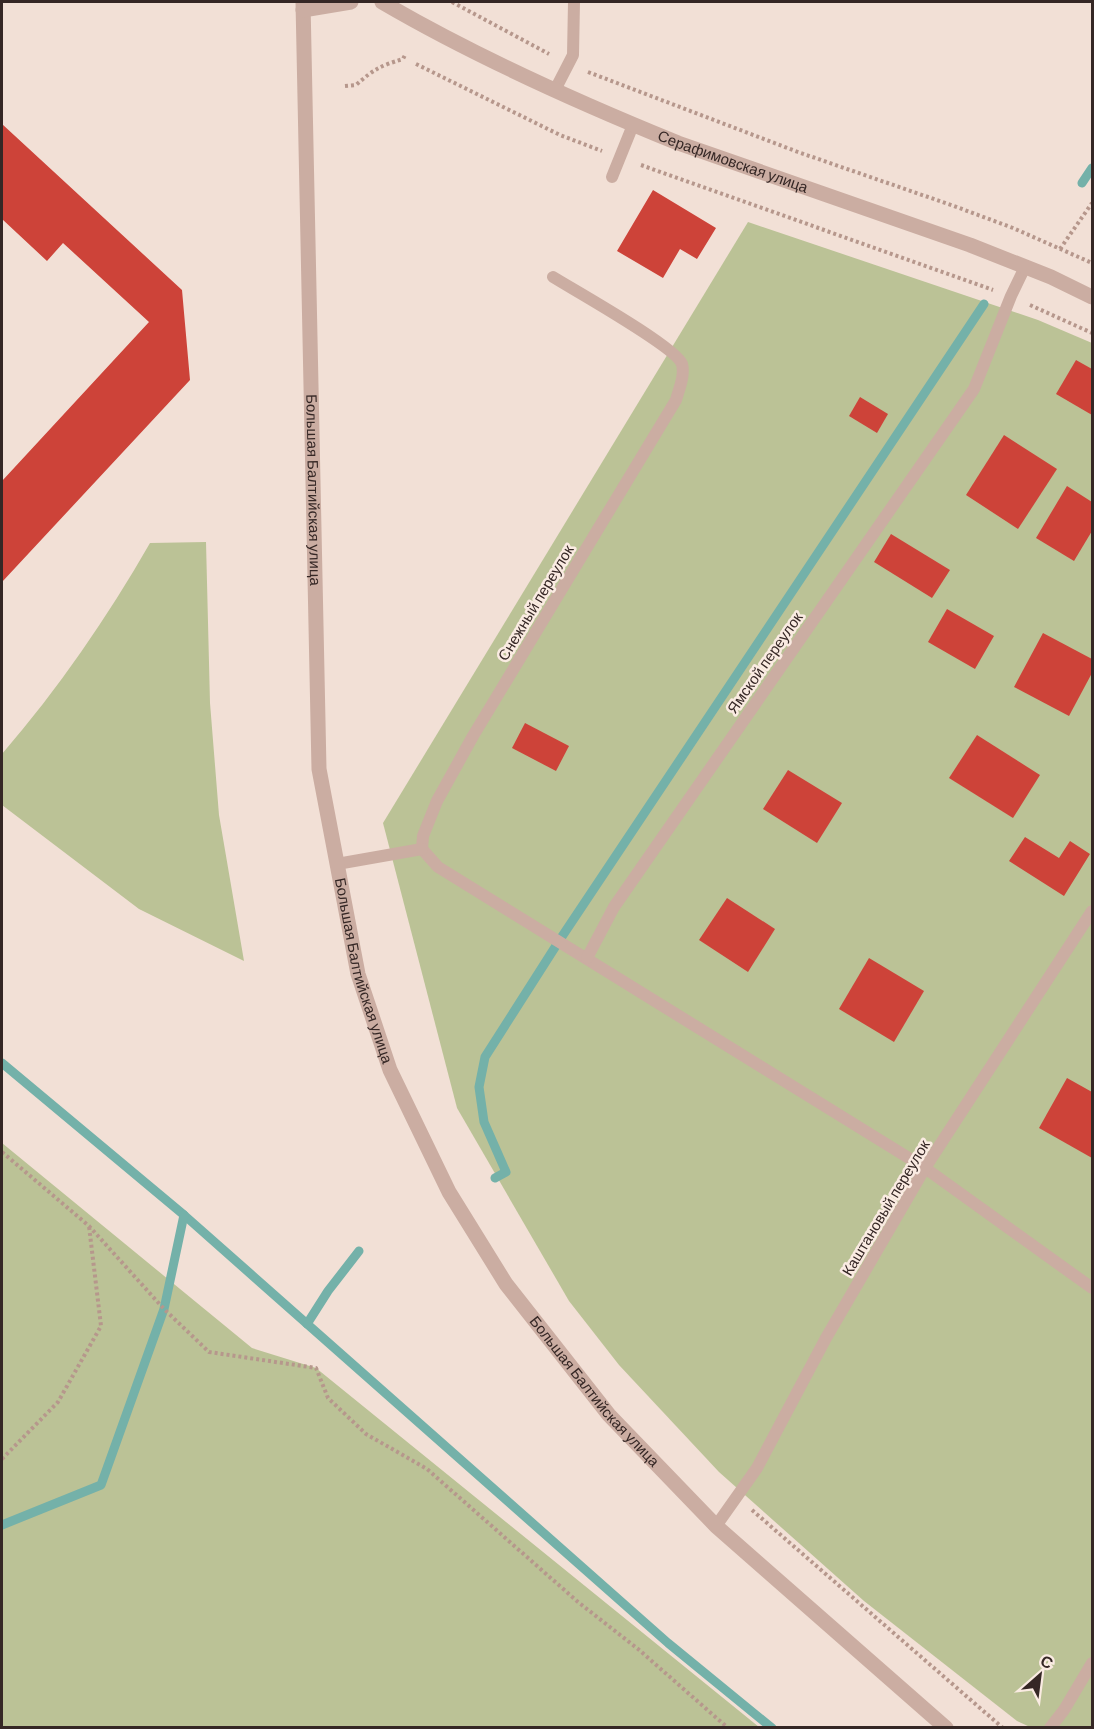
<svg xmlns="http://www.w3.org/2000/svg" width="1094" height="1729" font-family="Barlow,sans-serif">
  <rect width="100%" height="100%" fill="#f2e0d6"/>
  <g fill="#bbc296">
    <polygon points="748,222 1038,320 1092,343 1092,1727 1030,1727 1017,1721 864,1601 719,1472 619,1365 569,1301 457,1108 383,823"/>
    <path d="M 206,542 L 210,703 L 219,815 L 244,961 L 139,909 L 2,805 L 2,754 C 58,689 107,618 150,543 Z"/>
    <polygon points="2,1143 252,1348 316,1368 759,1727 2,1727"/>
  </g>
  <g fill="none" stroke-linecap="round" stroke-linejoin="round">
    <g stroke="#74b1a9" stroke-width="9">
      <polyline points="1082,183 1092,168"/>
      <polyline points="2,1063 184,1215 668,1643 772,1728"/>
      <polyline points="495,1178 506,1172 484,1122 479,1087 485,1057 559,941 984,304"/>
      <polyline points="307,1324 328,1291 359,1251"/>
      <polyline points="2,1525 101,1485 164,1309 184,1215"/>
    </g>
  </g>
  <g fill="#cd4339">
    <polygon points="2,124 182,290 190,380 2,582 2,481 149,322 63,243 47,261 2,219"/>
    <polygon points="653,190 716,228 697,259 680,249 663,278 617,251"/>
    <polygon points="1076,360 1092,369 1092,415 1056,394"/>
    <polygon points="860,397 888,414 877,433 849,416"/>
    <polygon points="1004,435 1057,469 1018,529 966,495"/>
    <polygon points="1067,486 1092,502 1092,531 1074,561 1036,538"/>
    <polygon points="891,534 950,570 932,598 874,562"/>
    <polygon points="947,609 994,636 975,669 928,642"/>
    <polygon points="1043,633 1092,659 1092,673 1069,716 1014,687"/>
    <polygon points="525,723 569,746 556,771 512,748"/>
    <polygon points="977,735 1040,775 1013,818 949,778"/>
    <polygon points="788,770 842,803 817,843 763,809"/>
    <polygon points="1025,837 1059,858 1070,841 1090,854 1064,896 1009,861"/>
    <polygon points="727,898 775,929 748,972 699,940"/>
    <polygon points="869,958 924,991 894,1042 839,1009"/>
    <polygon points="1067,1078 1092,1092 1092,1158 1039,1128"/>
  </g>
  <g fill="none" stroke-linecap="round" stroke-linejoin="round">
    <g stroke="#b6978c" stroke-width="4" stroke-dasharray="3 3" stroke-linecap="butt">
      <polyline points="452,2 549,54"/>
      <polyline points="416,64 560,135 602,151"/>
      <polyline points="588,72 798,152 954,206 1013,228 1092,263"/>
      <path d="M 345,86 L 356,85 C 374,69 380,66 403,59 L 405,55"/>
      <polyline points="641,165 993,290"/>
      <polyline points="1060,249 1092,203"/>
      <polyline points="1030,305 1092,333"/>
      <polyline points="2,1152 89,1226 164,1309 209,1352 316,1368 328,1398 366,1434 427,1469 578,1602 638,1649 728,1728"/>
      <polyline points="2,1459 58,1402 101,1326 89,1226"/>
      <polyline points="752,1510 1003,1728"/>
    </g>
    <g stroke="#cbada2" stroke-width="12">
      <polyline points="555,90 573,55 574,2"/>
      <polyline points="612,177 633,125"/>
      <polyline points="422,849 438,867 925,1168 1092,1288"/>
      <path d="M 422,849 L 423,836 L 437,801 L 473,736 L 676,400 C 679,389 685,376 682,364 C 676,347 574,290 553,277"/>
      <polyline points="337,864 422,849"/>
      <polyline points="587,958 614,907 974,389 1011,296 1025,267"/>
      <polyline points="716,1526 757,1468 826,1338 925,1168 1092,911"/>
      <polyline points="1050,1728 1064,1710 1092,1663"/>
    </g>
    <g stroke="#cbada2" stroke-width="15">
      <path id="s1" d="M 303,2 L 319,769 L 358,974 L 390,1070 L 449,1192 L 506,1284 L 609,1415 L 716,1526 L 946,1728"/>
      <path id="s2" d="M 382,2 C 476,57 577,102 678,143 L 970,245 L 1051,277 L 1092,297"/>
      <polyline points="303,10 351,2"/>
    </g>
  </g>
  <g text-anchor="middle" stroke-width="5" stroke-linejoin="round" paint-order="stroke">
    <g font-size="15" fill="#352725" stroke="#faebe2">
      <text dy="5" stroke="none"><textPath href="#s2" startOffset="386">Серафимовская улица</textPath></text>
      <text dy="5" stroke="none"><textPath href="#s1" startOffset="488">Большая Балтийская улица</textPath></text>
      <text transform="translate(536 603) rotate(-59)" y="5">Снежный переулок</text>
      <text transform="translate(765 663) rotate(-55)" y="5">Ямской переулок</text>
      <text dy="5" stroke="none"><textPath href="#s1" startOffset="974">Большая Балтийская улица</textPath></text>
      <text transform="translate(886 1208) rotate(-59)" y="5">Каштановый переулок</text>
      <text dy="5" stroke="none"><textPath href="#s1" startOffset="1460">Большая Балтийская улица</textPath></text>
    </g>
  </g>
  <rect width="1094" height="1729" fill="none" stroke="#352725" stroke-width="6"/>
  <g transform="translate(1040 1675) rotate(28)" stroke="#faebe2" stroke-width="4.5" paint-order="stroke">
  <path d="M0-4.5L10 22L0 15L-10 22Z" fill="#352725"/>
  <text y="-9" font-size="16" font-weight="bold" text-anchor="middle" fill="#352725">С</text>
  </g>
</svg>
